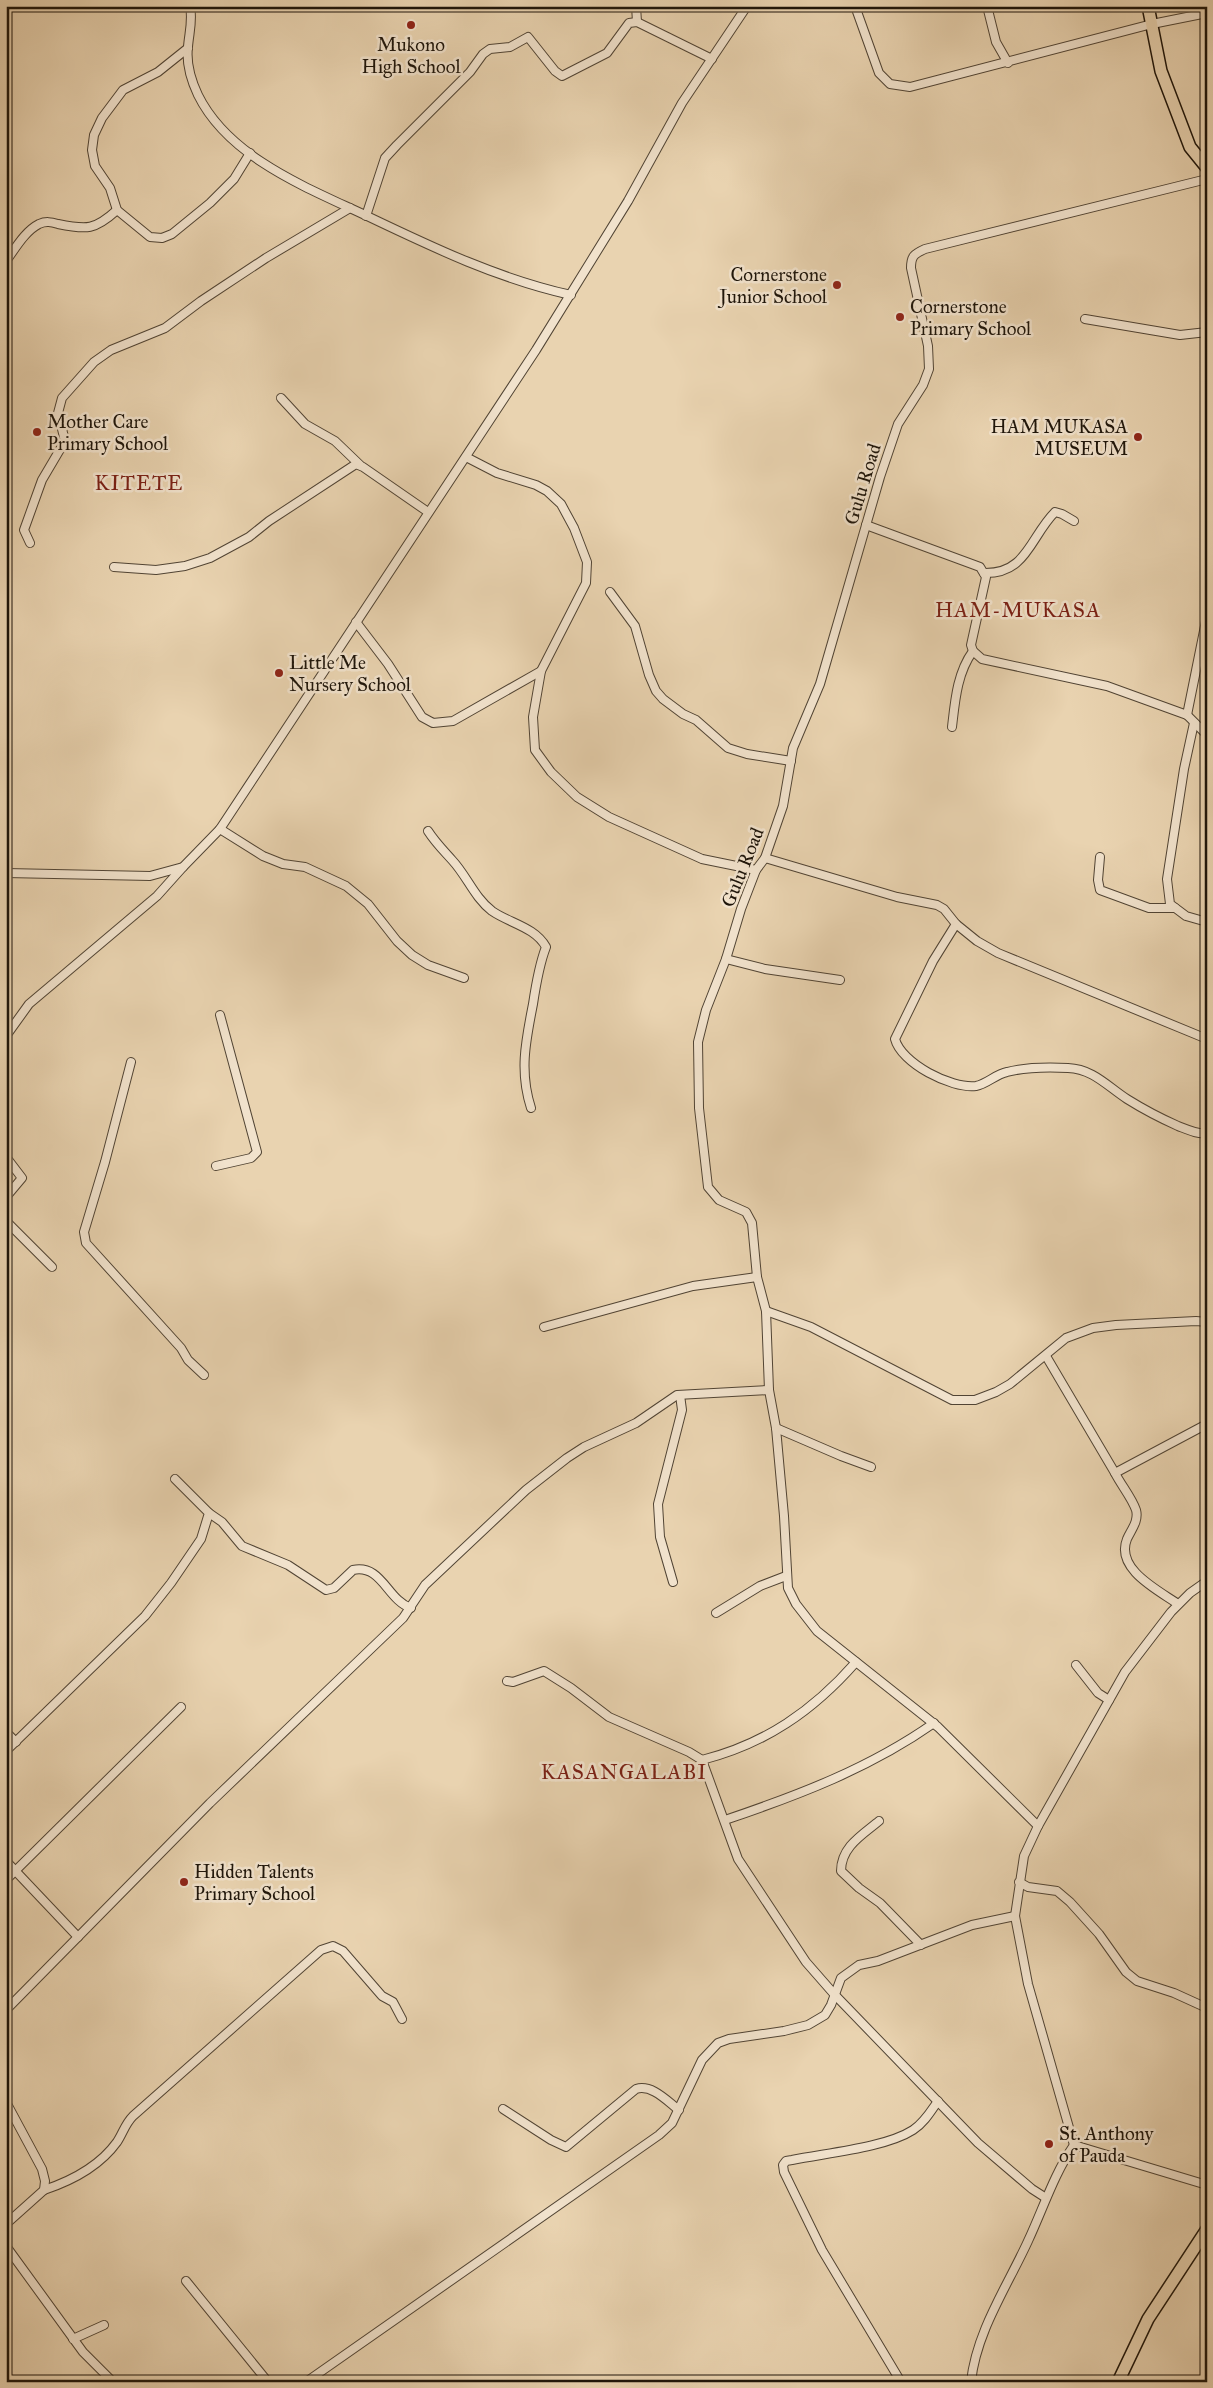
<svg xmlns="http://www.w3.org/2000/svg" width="1213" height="2388" font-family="'IM FELL Great Primer',serif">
  <rect width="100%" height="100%" fill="#e9d3b0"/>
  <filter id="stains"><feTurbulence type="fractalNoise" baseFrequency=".004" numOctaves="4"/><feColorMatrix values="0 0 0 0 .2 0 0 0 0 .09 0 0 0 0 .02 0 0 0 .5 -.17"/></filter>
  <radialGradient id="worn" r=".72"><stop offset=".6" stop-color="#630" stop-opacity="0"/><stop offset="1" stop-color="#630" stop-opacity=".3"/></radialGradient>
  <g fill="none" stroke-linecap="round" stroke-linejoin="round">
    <defs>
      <g id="street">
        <path d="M 190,6 C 193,21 189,33 188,47 C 186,63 191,80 198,95 C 229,158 308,188 367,216 C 434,248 499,279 571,295"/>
        <polyline points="636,6 637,22"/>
        <polyline points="855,6 879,73 890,84 910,87 1152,24 1207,13"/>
        <polyline points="987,6 996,42 1008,63"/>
        <polyline points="188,48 158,72 123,90 102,118 94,135 92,150 95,166 110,188 117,210 150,237 162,238 172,234 210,203 234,179 250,153"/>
        <polyline points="366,216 385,158 397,145 470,72 483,54 490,49 510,47 528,37 555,71 562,76 607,53 629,23 637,22 712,59"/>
        <path d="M 6,261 C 15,249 25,231 39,224 C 46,221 51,222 58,224 C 87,230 95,230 117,210"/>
        <polyline points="1085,319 1180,335 1207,332"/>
        <polyline points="281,398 305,424 335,441 360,465"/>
        <polyline points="466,457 497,473 536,485 547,491 561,504 574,528 587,562 586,583 541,671 533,717 535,750 551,772 577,797 609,817 702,859 756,870"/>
        <polyline points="866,525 980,567 986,577 971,645 973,651 982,659 1107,686 1187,715 1207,735"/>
        <polyline points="30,543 24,530 42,480 65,441 58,413 62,398 94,362 111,350 165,328 201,301 266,258 350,208"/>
        <polyline points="114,567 156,570 185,566 210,558 249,537 269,521 356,464 363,467 428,512"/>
        <path d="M 984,573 C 1027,574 1030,537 1055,512 L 1062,514 L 1074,521"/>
        <polyline points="610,592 635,626 649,675 656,691 663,699 683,714 696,720 728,748 747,754 791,761"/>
        <polyline points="356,622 388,664 422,717 433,723 453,721 541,671"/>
        <polyline points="1187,715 1207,616"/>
        <polyline points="1194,723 1184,769 1167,879 1170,904 1186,916 1207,922"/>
        <path d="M 952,727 C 955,701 957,673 973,651"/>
        <polyline points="220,829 263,856 283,864 305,867 346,886 368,904 397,941 412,955 428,965 464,978"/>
        <path d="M 428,831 C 435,842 443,850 452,860 C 467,876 474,897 492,911 C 509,923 535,927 546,947 C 539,965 536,984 533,1004 C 526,1040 519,1071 531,1108"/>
        <polyline points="1100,857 1098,880 1100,890 1149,908 1175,908"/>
        <polyline points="765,858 897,897 937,905 944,909 956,924 977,941 998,953 1207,1039"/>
        <polyline points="6,873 150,876 183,867 220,829 536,350 628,201 682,103 747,6"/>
        <path d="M 956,924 L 933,961 L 895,1039 C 901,1063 951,1089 976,1086 C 987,1084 996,1074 1007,1072 C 1026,1067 1048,1067 1068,1068 C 1093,1069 1107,1086 1127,1099 C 1143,1109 1160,1118 1178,1126 C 1186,1129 1198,1135 1207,1133"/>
        <polyline points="726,959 765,969 840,980"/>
        <polyline points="6,1036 29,1004 157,896 183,867"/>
        <polyline points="131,1062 105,1162 84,1232 86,1243 181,1348 188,1360 204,1375"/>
        <polyline points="6,1157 22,1178 6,1197"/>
        <polyline points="216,1166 251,1158 257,1152 220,1015"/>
        <polyline points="6,1221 52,1267"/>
        <polyline points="766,1311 811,1327 952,1400 975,1400 996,1392 1010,1384 1066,1338 1093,1328 1116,1325 1196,1321 1207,1322"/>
        <polyline points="544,1327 693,1286 757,1277"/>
        <polyline points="1046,1356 1115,1473 1207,1424"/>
        <polyline points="776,1428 841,1456 871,1467"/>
        <path d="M 1115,1473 C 1121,1485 1132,1498 1136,1510 C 1139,1521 1131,1530 1127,1539 C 1115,1569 1158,1590 1178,1604"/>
        <path d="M 209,1513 L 222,1522 L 242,1546 L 288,1565 L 326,1590 L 334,1588 L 353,1570 C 382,1564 387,1600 411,1608"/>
        <polyline points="673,1582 660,1537 658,1504 682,1410 680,1395"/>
        <polyline points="716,1613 760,1586 786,1576"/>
        <polyline points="1076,1665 1098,1693 1109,1700"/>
        <polyline points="507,1681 513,1682 544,1671 571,1688 609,1717 689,1752 702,1760 738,1859 806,1962 834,1994 978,2143 1032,2189 1046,2198"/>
        <polyline points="6,1732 16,1742"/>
        <polyline points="6,1751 145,1616 171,1583 201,1539 209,1513 175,1479"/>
        <path d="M 702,1760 C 765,1744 813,1711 856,1662"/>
        <path d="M 725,1820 C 799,1795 870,1768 934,1723"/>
        <path d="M 879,1821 C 862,1835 841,1847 841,1871 L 859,1888 L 880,1903 L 921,1945"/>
        <path d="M 1038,1826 L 938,1727 L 817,1631 L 796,1604 L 788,1588 L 784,1516 L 776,1428 L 769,1390 L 766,1311 L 757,1277 L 752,1223 L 746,1212 L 719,1200 L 708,1187 L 699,1108 L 698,1042 L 706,1010 L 726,959 L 741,909 L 756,870 L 765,858 L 783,806 L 793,748 L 820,684 L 880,477 L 898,424 L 923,385 L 929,369 L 928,346 L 911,268 C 911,256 914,254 925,249 L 1207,179"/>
        <polyline points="6,1861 78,1937"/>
        <polyline points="6,1880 181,1707"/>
        <polyline points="1019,1882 1028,1887 1057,1891 1070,1902 1099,1934 1126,1972 1137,1981 1174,1993 1207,2008"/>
        <polyline points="6,2010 210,1803 403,1618 425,1585 526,1490 567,1458 584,1447 636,1423 677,1395 769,1390"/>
        <polyline points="6,2102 42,2169 45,2181 44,2190 6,2224"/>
        <path d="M 503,2109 L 551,2140 L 566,2147 L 636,2089 C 652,2084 667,2101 679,2110"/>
        <polyline points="1074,2145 1028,1984 1015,1916 1024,1856 1038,1826 1125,1672 1171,1612 1190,1593 1207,1581"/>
        <polyline points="1074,2145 1207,2185"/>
        <path d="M 44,2190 C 71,2181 99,2167 117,2142 C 123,2133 125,2124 133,2116 L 321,1950 L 333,1946 L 343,1951 L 382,1996 L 393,2002 L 402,2019"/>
        <polyline points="6,2246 83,2352 113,2382"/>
        <polyline points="186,2281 268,2382"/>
        <polyline points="73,2339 104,2325"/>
        <polyline points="306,2382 659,2135 672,2123 702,2060 718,2043 729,2039 784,2031 808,2025 825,2015 831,2005 841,1978 859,1965 878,1961 972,1925 1015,1916"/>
        <path d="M 901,2382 L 822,2250 L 784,2172 L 783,2165 L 786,2161 L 792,2160 C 825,2153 885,2148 913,2130 C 924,2123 931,2111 938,2101"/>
        <path d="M 971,2382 C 976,2332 1008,2285 1028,2241 C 1043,2209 1054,2174 1074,2145"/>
      </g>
      <g id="primary">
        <polyline points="1148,6 1161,71 1190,147 1207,168"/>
        <polyline points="1118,2382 1148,2319 1207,2229"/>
      </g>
    </defs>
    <use href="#street" stroke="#514434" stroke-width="10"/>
    <use href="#primary" stroke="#1e150a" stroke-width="14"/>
    <use href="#street" stroke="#f1e2cc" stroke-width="8"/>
    <use href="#primary" stroke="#e9d3b0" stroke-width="11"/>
  </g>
  <g fill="#8f2418" stroke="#f1e2cc" stroke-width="2">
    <circle cx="411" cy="25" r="5"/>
    <circle cx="837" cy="285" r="5"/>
    <circle cx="900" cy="317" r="5"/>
    <circle cx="37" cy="432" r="5"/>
    <circle cx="1138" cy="437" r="5"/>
    <circle cx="279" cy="673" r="5"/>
    <circle cx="184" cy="1882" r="5"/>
    <circle cx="1049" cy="2144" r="5"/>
  </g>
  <g text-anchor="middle" stroke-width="5" stroke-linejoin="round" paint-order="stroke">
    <g font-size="19" fill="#1e150a" stroke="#f1e2cc" text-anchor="start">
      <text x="411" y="51" text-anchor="middle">Mukono<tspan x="411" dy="22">High School</tspan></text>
      <text x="827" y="281" text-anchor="end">Cornerstone<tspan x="827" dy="22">Junior School</tspan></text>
      <text x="910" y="313">Cornerstone<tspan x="910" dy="22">Primary School</tspan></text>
      <text x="47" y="428">Mother Care<tspan x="47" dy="22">Primary School</tspan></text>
      <text x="1128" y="433" text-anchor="end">HAM MUKASA<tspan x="1128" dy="22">MUSEUM</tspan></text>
      <text x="289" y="669">Little Me<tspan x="289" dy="22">Nursery School</tspan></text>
      <text x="194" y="1878">Hidden Talents<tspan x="194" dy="22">Primary School</tspan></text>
      <text x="1059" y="2140">St. Anthony<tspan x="1059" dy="22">of Pauda</tspan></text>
    </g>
    <g font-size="19" fill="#1e150a" stroke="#f1e2cc">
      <text transform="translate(862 484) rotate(-73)" y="7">Gulu Road</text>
      <text transform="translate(742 867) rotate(-68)" y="7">Gulu Road</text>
    </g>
    <g font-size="21" letter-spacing="1" fill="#7a1f14" stroke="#f1e2cc">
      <text x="139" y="490">KITETE</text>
      <text x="1018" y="617">HAM-MUKASA</text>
      <text x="624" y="1779">KASANGALABI</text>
    </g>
  </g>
  <rect width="1213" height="2388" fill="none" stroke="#e9d3b0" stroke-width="25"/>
  <rect x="8" y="8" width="1198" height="2373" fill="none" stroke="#1e150a" stroke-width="2.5"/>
  <rect x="12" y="12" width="1188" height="2363" fill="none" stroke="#1e150a"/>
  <rect width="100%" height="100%" filter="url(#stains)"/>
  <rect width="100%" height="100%" fill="url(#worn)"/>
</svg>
